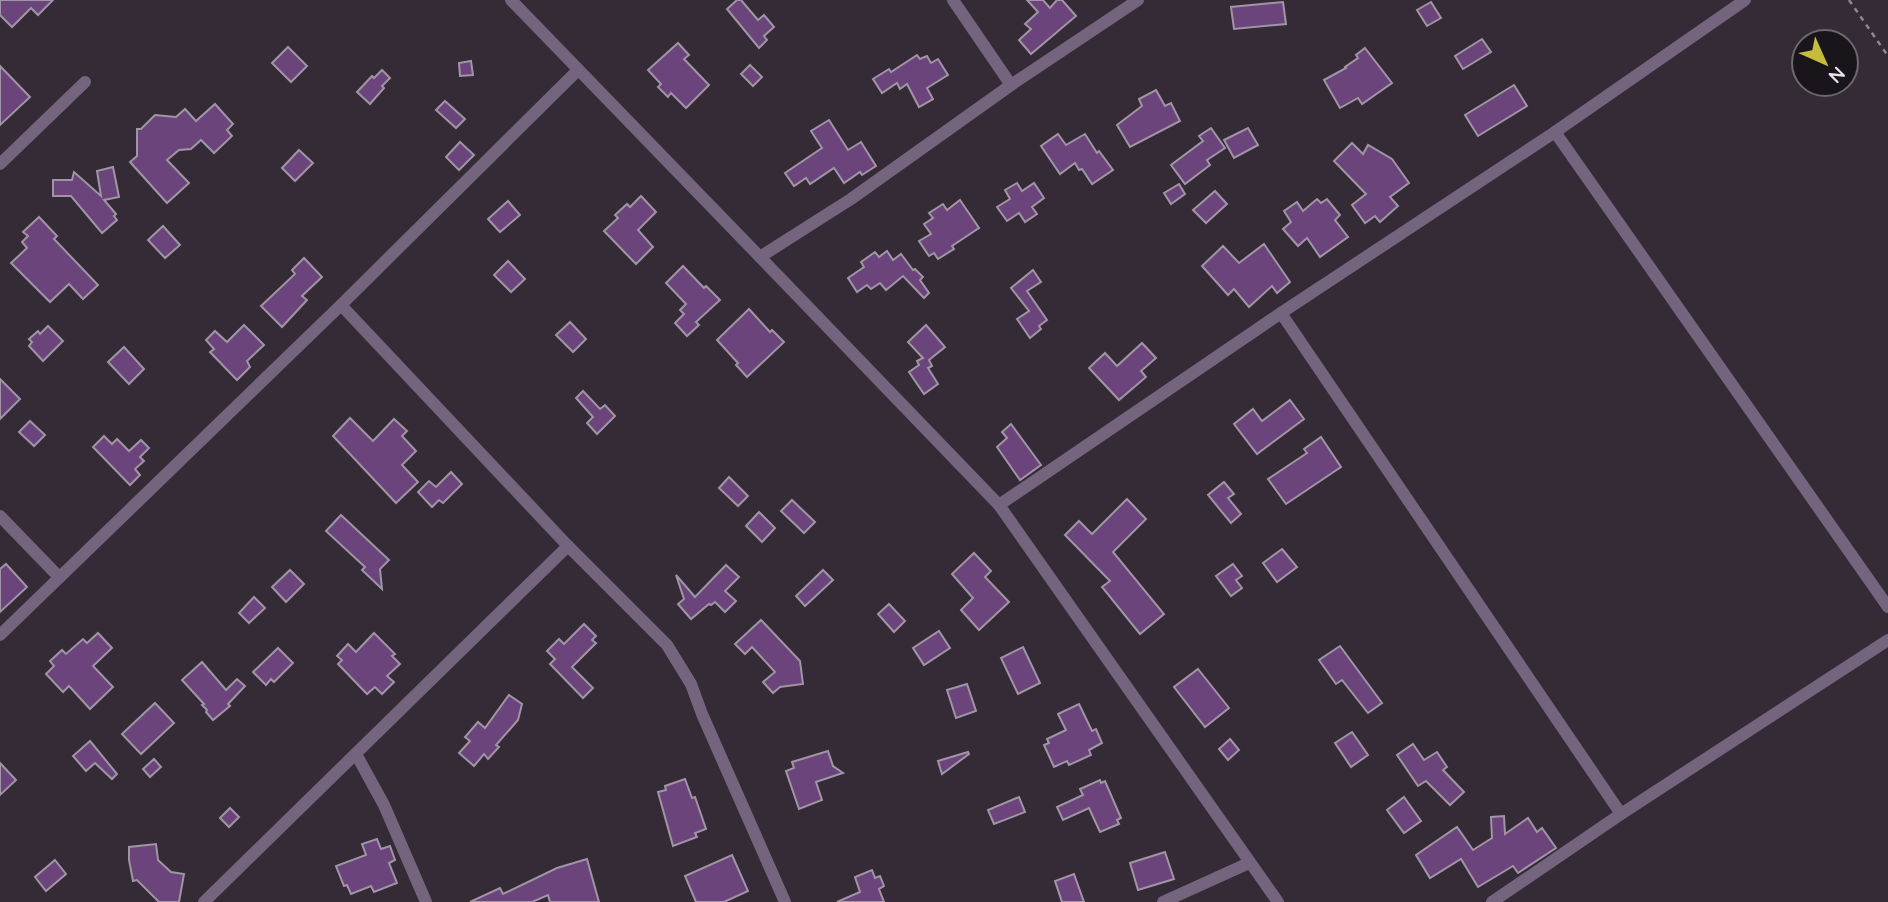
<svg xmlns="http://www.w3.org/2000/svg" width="1888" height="902" font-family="Quicksand,sans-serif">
  <rect width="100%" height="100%" fill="#342b37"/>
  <g fill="#6b447b" stroke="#a095a4" stroke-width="2">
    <polygon points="0,0 53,0 38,15 31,8 12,27 0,15"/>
    <polygon points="737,0 741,0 758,20 764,15 774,27 764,36 767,40 759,48 727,9"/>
    <polygon points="1027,0 1043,0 1050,8 1057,0 1062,0 1076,16 1031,54 1019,40 1031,29 1025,24 1038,12"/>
    <polygon points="1283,2 1286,24 1234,29 1231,7"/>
    <polygon points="1431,2 1441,18 1427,26 1417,10"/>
    <polygon points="1482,39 1491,52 1463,69 1455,56"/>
    <polygon points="678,43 689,55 684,59 709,85 686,108 671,93 668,97 658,87 661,84 648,70"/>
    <polygon points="288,47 307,66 291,82 272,63"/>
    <polygon points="1365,48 1392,83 1362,104 1358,98 1340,108 1324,80 1346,68 1345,67 1358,58 1356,55"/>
    <polygon points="917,55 920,59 927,56 931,63 938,59 948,75 927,88 933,99 919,107 907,84 900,89 897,83 882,93 873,79 889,69 891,72"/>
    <polygon points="471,61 473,75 460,76 459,63"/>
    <polygon points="750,65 762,77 753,86 741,74"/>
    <polygon points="0,66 30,97 0,125"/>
    <polygon points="382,70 390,78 382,86 384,88 370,104 357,92 372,76 374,78"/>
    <polygon points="1514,85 1527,106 1478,136 1465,115"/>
    <polygon points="1156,90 1165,106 1171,103 1180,121 1130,147 1117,125 1142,106 1139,99"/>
    <polygon points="445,101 465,119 456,128 436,110"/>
    <polygon points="215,104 233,124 227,130 232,136 214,153 201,140 191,149 179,150 167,160 189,183 167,203 130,162 137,156 137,129 141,129 155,115 176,117 185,109 196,121"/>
    <polygon points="829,120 848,150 861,142 876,166 862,175 860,172 844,183 834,168 810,184 806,178 794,186 785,173 822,148 811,131"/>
    <polygon points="1211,128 1225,148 1207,160 1210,165 1185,184 1171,165 1203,141 1199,136"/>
    <polygon points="1248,128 1258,145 1234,158 1224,140"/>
    <polygon points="1058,134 1066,145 1085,134 1097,153 1099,151 1113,170 1092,184 1082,169 1079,170 1075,163 1060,174 1041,146"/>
    <polygon points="460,142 474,155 459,170 446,157"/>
    <polygon points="1352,143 1363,154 1368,145 1392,159 1409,183 1390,197 1398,206 1380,222 1375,216 1365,223 1352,205 1366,194 1334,161"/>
    <polygon points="299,150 313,163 295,181 282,168"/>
    <polygon points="113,167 119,197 104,200 116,214 114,216 117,220 102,233 71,196 53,196 53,180 72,180 74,172 101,196 97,171"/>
    <polygon points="1017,183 1022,191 1034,183 1044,198 1032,207 1037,214 1025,222 1019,213 1007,221 997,207 1010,199 1005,190"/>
    <polygon points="1179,184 1185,194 1171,204 1164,193"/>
    <polygon points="1215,191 1227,204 1206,223 1193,210"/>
    <polygon points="641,196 656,212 638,230 653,247 636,264 604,231 618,218 615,215 627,204 630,207"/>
    <polygon points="1317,199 1321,203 1327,199 1340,215 1335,220 1348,237 1320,257 1307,238 1298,246 1283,229 1291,222 1284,211 1297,202 1303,211"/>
    <polygon points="960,200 979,228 952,246 954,249 938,259 934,253 929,256 919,241 931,234 924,224 933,218 929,213 943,204 947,210"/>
    <polygon points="508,201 520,215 500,232 488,219"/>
    <polygon points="39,217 57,236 54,239 98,285 83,299 69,284 50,302 11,263 27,248 22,242 28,236 23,232"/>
    <polygon points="163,226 180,245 165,258 148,240"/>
    <polygon points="1264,244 1290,282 1277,293 1272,286 1249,307 1234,289 1228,295 1202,266 1223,246 1239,263"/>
    <polygon points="887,251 893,260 901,254 913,270 915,269 923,277 920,280 929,293 924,298 903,276 886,290 880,283 871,289 867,285 857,292 848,278 864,267 861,262 875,252 879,257"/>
    <polygon points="304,258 322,277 302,296 307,300 282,327 261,306 295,274 292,270"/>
    <polygon points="508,261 525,279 511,292 494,275"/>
    <polygon points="683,266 704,288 706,286 720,300 696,322 699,325 687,336 675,323 684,314 680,310 686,304 666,283"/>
    <polygon points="1033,270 1041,282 1027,291 1047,320 1039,326 1041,329 1030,338 1017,319 1029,311 1011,288"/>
    <polygon points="749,309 770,332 772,330 784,342 747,377 736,365 738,363 717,340"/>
    <polygon points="570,322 586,339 573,352 556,335"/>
    <polygon points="244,325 264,345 247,361 250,367 237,380 210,352 214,349 206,340 215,331 227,342"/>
    <polygon points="926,325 945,347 929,360 932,366 928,368 938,384 924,394 909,372 919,365 917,361 923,358 908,342"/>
    <polygon points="48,326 63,341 43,361 29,346 32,342 29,339 38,331 40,334"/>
    <polygon points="1142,343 1156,358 1141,371 1146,377 1119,400 1089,368 1105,353 1117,366"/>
    <polygon points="124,347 144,369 129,384 108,362"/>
    <polygon points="0,379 20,399 0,419"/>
    <polygon points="583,391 600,409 605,405 615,416 597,434 587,423 593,417 576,398"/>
    <polygon points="1290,400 1304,419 1257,454 1234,424 1253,409 1262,421"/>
    <polygon points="350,418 373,441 394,419 407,431 402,436 416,451 402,465 418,482 396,503 333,436"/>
    <polygon points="30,421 45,435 34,446 19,432"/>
    <polygon points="1011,424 1041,465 1020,480 997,447 1007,438 1002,432"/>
    <polygon points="104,436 112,444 117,439 129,451 141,440 149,448 140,457 144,461 135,469 140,475 130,485 93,447"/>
    <polygon points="1321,437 1341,467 1286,504 1268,479 1307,453 1304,449"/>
    <polygon points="451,472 462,484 443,503 439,500 432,507 418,492 429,481 436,487"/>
    <polygon points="729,477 748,496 738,506 719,488"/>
    <polygon points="1224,482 1234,494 1228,498 1241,514 1231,523 1208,495"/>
    <polygon points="1127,499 1146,519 1113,552 1164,614 1140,634 1102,587 1110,581 1065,535 1079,521 1092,534"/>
    <polygon points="792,500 815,522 804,533 781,511"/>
    <polygon points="759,512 775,528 762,542 746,526"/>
    <polygon points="341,515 389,560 380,569 382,589 362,570 365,567 326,531"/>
    <polygon points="1282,549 1297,567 1277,582 1263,563"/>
    <polygon points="974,553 991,571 985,577 1009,602 979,630 961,610 973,598 952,574"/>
    <polygon points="6,564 27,587 0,612 0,569"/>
    <polygon points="1233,564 1242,576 1236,580 1242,588 1231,596 1216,576"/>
    <polygon points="726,565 739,577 725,591 736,601 725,612 715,602 711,605 709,604 691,619 678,604 684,599 676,575 695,597"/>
    <polygon points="290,570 304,584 286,602 272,587"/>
    <polygon points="823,570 833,580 805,606 796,596"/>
    <polygon points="254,597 265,608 249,623 239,613"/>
    <polygon points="889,604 905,621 894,632 878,614"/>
    <polygon points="761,620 800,661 803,684 780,687 773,693 763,682 775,672 752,647 745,654 735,644"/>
    <polygon points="584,624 596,636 592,640 596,643 572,667 593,688 583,698 550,664 555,659 547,651 559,639 564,644"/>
    <polygon points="939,631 950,648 924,665 913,648"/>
    <polygon points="98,633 112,648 93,666 113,687 90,709 69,686 63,692 46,674 54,666 50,661 62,650 66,654 83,639 87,643"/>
    <polygon points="374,633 395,654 392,656 400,664 387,676 394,682 382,694 375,687 367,694 338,664 342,660 337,656 348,644 356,652"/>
    <polygon points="1340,646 1382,703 1368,713 1342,680 1336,684 1319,660"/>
    <polygon points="1023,647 1040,683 1018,694 1001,658"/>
    <polygon points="278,648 293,663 274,682 271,679 266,685 253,672"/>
    <polygon points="202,662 226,690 237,679 245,686 228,704 230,706 213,720 206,712 207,710 202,705 204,704 182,680"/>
    <polygon points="1198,669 1229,708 1205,727 1174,687"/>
    <polygon points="967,684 976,711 956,718 947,690"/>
    <polygon points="509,695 522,704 518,720 496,745 499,747 488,759 484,754 474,766 459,753 470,741 465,737 478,722 485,728"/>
    <polygon points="155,703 174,723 141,754 122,734"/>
    <polygon points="1079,704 1092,731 1096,729 1102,743 1089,750 1091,755 1069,765 1067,761 1054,767 1044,745 1049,743 1047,739 1066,730 1058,714"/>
    <polygon points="1352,732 1368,755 1351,767 1335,743"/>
    <polygon points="1230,739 1239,750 1228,760 1219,749"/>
    <polygon points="90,741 117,774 112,779 95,763 86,771 73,756"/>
    <polygon points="1413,744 1424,760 1437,752 1447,767 1443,770 1464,792 1450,805 1426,781 1418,786 1397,755"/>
    <polygon points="828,751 833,766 843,773 816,782 822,800 799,809 786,771 794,768 792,762"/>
    <polygon points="968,752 969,754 942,774 938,761"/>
    <polygon points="154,759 161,767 150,777 143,769"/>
    <polygon points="0,763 16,780 0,795"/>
    <polygon points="685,779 692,798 695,797 706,829 695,833 697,837 673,846 658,792 666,790 665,786"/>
    <polygon points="1100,780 1101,783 1105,781 1121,818 1117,820 1119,824 1100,832 1089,808 1063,820 1057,807 1083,795 1080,789"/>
    <polygon points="1019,797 1025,812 994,824 988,810"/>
    <polygon points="1404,797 1421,821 1404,833 1387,810"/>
    <polygon points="230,808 239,817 229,827 220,818"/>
    <polygon points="1504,816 1505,834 1528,818 1537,832 1542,828 1556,848 1518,873 1513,866 1478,887 1461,859 1430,878 1416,855 1457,827 1473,850 1492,838 1491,817"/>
    <polygon points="377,839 381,849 390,846 395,860 389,863 397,883 374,892 371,886 351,894 347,885 344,886 336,866 366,855 362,844"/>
    <polygon points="156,844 158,860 171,872 184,874 179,902 159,902 137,880 133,881 129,860 129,847"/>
    <polygon points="1165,852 1174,879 1138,890 1130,863"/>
    <polygon points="732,855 748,891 724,902 696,902 685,876"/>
    <polygon points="587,859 599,902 550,902 548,895 532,902 470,902 500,888 503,894 557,868"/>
    <polygon points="55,860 66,874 46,891 35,877"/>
    <polygon points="872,870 875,878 880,876 884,886 879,889 884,902 837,902 860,892 855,877"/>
    <polygon points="1074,874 1084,902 1062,902 1055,881"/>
  </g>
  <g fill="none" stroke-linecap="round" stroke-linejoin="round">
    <polyline stroke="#8e8791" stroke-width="2.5" stroke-dasharray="5 5" stroke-linecap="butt" points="1849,0 1888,56"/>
    <g stroke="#75647d" stroke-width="12">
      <polyline points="511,0 760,257 999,505 1278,902"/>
      <polyline points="953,0 1011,85"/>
      <polyline points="1555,132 1888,607"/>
      <polyline points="0,164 85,82"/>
      <polyline points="760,257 851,199 1011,85 1138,0"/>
      <polyline points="341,305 568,546 667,645 691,684 702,714 785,902"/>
      <polyline points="1281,313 1621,814"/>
      <polyline points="999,505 1281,313 1555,132 1745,0"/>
      <polyline points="0,516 59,577"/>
      <polyline points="0,635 341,305 578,70"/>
      <polyline points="356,754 384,805 426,902"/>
      <polyline points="204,902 568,546"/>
      <polyline points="1163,902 1249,863"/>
      <polyline points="1492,902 1621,814 1888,640"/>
    </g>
  </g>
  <g transform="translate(1825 63) rotate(135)"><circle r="33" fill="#19151b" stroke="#6c686f" stroke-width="2"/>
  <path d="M0-5L12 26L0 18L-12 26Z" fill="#c5bc3d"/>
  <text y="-10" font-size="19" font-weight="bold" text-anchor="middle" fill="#e9e4ec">N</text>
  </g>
</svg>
